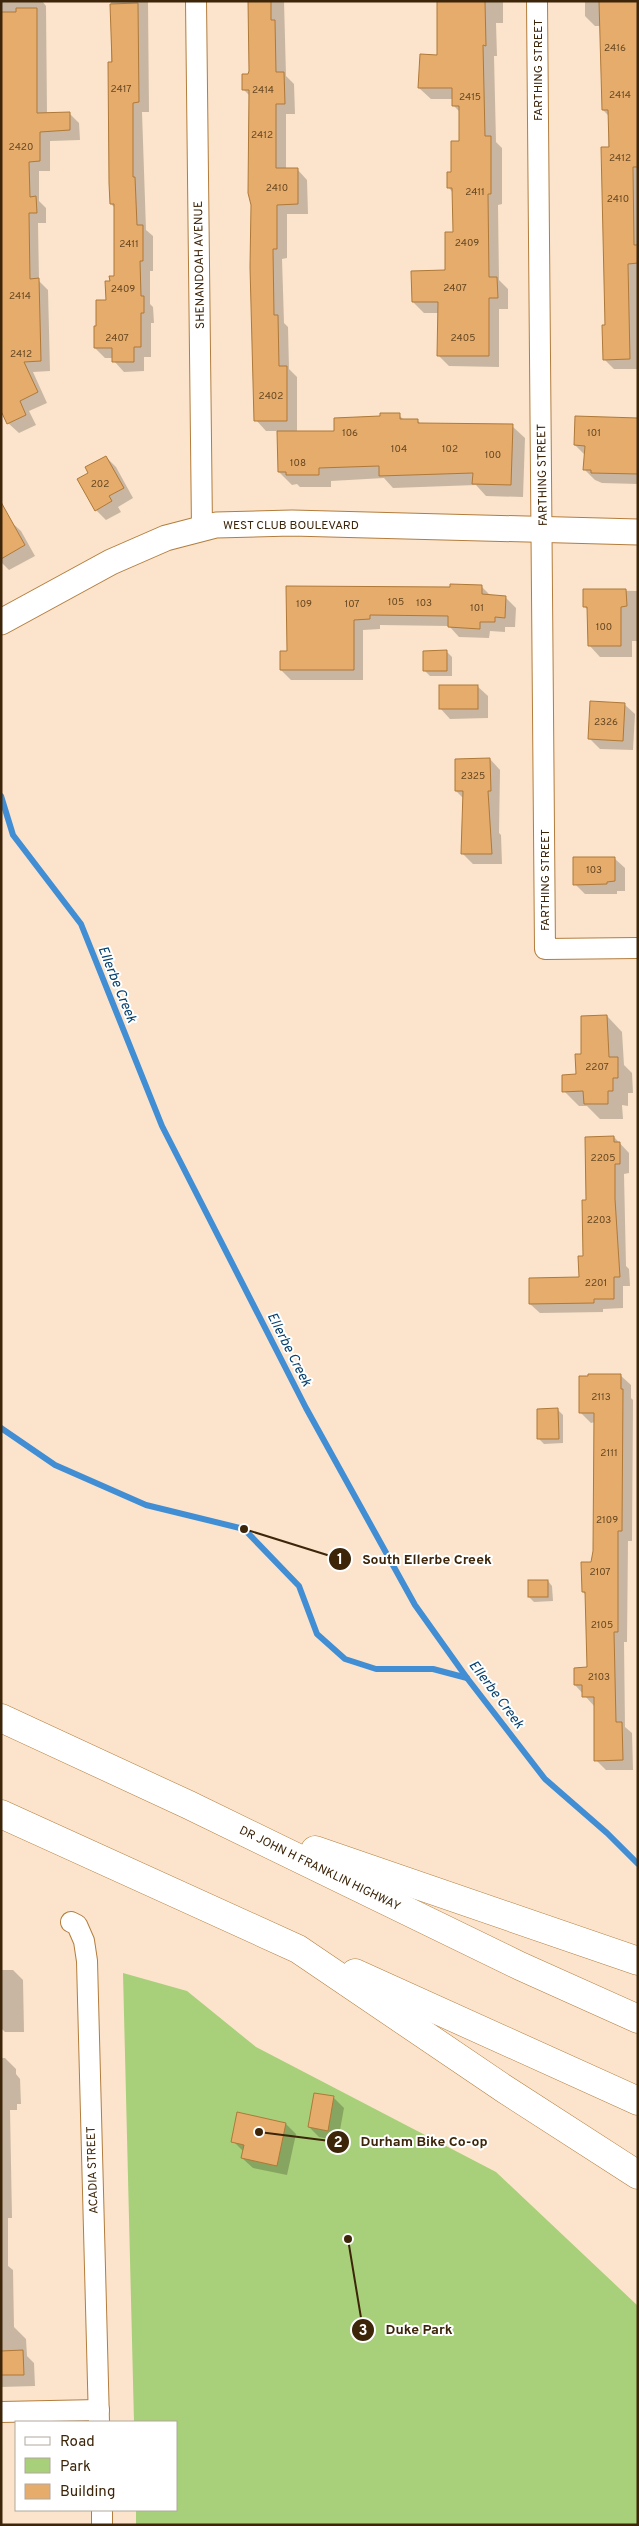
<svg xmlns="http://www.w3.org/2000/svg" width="639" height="2526" font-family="Overpass,sans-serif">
  <rect width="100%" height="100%" fill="#fbe4cb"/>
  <polygon fill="#a8cf79" points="123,1973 187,1991 256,2047 496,2172 638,2306 638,2525 136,2525 136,2510 176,2510 176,2422 134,2422"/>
  <g fill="#0003">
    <polygon points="2,1 42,1 46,6 47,114 69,113 79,123 80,140 50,141 50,171 39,171 39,201 46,208 46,223 38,223 39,281 48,290 50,371 33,372 47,403 29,411 36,425 19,433 8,423"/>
    <polygon points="111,1 148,1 149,112 142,112 146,230 153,236 153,271 150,271 150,304 153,307 154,323 151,323 151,357 144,357 144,371 124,372 114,361 114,358 105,358 95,348 97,301 107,301 111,282 116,277 115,208 111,204"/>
    <polygon points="248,1 284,1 286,76 294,84 295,114 286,114 286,170 297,169 307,180 308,214 287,214 287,258 282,259 284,323 288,327 289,369 297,377 297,432 336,432 381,417 399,415 405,421 418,421 421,424 512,426 525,438 523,497 486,496 476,485 393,488 384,478 331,481 331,487 300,487 297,484 292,485 279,472 279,431 266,431 256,420 250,96 244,90 250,75"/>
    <polygon points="438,1 503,1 503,23 496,23 497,56 494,56 496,142 502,148 502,204 498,205 499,280 508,289 508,309 499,309 499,367 449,366 438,355 439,313 424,313 413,302 447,272 454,233 453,193 449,188 461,142 460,112 454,106 453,99 431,99 419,88 438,57"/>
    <polygon points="585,1 629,1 638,10 638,369 614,369 604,359 609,116 603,110 601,26 595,26 585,16"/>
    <polygon points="638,420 638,484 602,483 595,480 585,470 585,455 575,445"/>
    <polygon points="106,457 116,467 133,498 118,507 121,512 106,520 96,510 90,474"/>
    <polygon points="10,521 21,531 35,556 9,570 1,562 1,526"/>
    <polygon points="482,587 491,596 506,598 516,608 515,627 505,627 505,632 490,631 489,638 459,637 449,626 380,625 380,629 363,630 363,680 291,680 281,670 288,652 287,588"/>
    <polygon points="584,590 638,591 638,641 632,641 632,657 600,657 589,645 589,611 584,606"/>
    <polygon points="447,652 452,657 452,676 430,676 425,671"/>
    <polygon points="477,686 488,696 488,718 450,719 440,708"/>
    <polygon points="624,704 635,714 633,750 600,749 589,738"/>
    <polygon points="490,759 500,770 499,833 501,835 502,864 473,864 463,854 464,799 456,791"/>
    <polygon points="614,858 625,868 625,891 617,891 617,894 585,894 575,884"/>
    <polygon points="607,1016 622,1032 624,1065 632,1073 633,1093 628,1093 628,1106 622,1105 623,1119 600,1119 587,1106 579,1106 564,1091 577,1076 582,1056"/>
    <polygon points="614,1137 629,1153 629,1173 624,1174 626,1266 629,1269 630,1286 623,1286 623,1308 603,1309 603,1312 540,1313 530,1304 580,1279 584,1257 588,1201"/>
    <polygon points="620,1375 631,1385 631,1398 633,1400 632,1541 628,1541 627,1642 624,1642 625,1727 632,1733 633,1770 606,1770 596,1760 595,1707 575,1685 588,1668 587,1596 583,1592 593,1563 595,1422 591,1423 580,1412"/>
    <polygon points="558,1410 563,1415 563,1443 544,1444 539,1439"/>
    <polygon points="548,1581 552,1586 553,1601 534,1602 529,1597"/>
    <polygon points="1,1970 13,1970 23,1980 24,2032 5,2032 1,2028"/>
    <polygon points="1,2058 5,2058 16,2069 16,2074 20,2079 21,2104 17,2104 17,2110 10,2110 12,2218 8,2218 8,2266 13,2270 14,2327 26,2339 27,2356 34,2363 35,2386 1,2387"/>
    <polygon points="315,2094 334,2098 344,2108 338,2141 319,2137 309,2127"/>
    <polygon points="286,2124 296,2134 287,2175 253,2168 242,2158 244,2152 233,2141"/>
  </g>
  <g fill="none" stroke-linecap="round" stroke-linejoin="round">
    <g stroke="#428ed5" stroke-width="6">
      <polyline points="1,796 13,835 81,924 162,1126 306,1408 415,1605 467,1678 545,1779 607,1833 638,1864"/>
      <polyline points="1,1428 55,1465 146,1505 244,1529 299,1586 317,1634 345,1659 376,1669 433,1669 467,1678"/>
    </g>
  </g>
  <g fill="#e5ac6c" stroke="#af7938">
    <polygon points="248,1 271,1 271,20 275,20 276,72 284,72 285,104 276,104 276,168 298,168 298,204 277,205 277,249 273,249 274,315 278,315 279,366 287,366 287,421 254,421 250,267 251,205 248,193 249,90 242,90 242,74 248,74 249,71"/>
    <polygon points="437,1 485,1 486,46 483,45 485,136 491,136 491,194 488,194 489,277 497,277 498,298 489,298 489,356 437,356 438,302 412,302 411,271 445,270 445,232 453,232 452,188 447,188 447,172 451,172 451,141 459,141 459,106 452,106 452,88 418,88 420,54 437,55"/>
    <polygon points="599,1 638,1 638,167 633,167 634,245 638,245 638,263 628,264 630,359 603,360 602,325 605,325 601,147 609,147 608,110 602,110"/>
    <polygon points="138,3 139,102 133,103 133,177 135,177 137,225 143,225 143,261 140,261 141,296 144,296 144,313 141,313 141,347 134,347 134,362 112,362 112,348 94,348 94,326 96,326 96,300 106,300 105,281 110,281 109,276 114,276 114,204 110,204 109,183 108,62 112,62 110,4"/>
    <polygon points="16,8 37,8 37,113 70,112 70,130 40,132 40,161 29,162 30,197 36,196 37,213 29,213 30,279 39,278 41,361 24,362 38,392 20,401 26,415 7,424 1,411 1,12 16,12"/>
    <polygon points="380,413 400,413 400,419 418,419 418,423 513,424 511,485 472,484 473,473 379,476 379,466 319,468 319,475 286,475 286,472 278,472 277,431 334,431 334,418 380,416"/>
    <polygon points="575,416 638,418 638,474 591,473 591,470 583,470 585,446 574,445"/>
    <polygon points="106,456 124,488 109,496 112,501 95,511 77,479 88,473 85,467"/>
    <polygon points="1,502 25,545 1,559"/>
    <polygon points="450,584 482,585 482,594 506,596 505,618 495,617 495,622 480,622 480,629 448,627 448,616 370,615 370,619 354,620 354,670 280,670 280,651 287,651 286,586 450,587"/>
    <polygon points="583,589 626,589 627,606 621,607 621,646 588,646 587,607 583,607"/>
    <polygon points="447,650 447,671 423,671 423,651"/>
    <rect x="439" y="685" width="39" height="24"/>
    <polygon points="590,701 625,703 623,741 588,739"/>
    <polygon points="490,758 491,791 488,791 492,854 461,854 463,791 455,791 455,759"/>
    <polygon points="573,857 615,857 615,881 607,882 607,884 573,885"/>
    <polygon points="607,1015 609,1057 618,1057 618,1078 613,1078 613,1091 608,1091 608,1104 584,1104 583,1091 562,1092 562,1075 576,1074 575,1054 581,1054 581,1016"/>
    <polygon points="614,1136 614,1142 620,1142 620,1164 615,1164 615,1199 620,1277 614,1277 614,1299 594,1299 594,1303 529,1304 529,1278 579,1277 578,1256 583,1256 582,1200 586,1200 585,1137"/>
    <polygon points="588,1374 621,1374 621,1389 623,1389 622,1531 618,1531 618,1632 614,1632 616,1722 622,1722 623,1760 594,1761 594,1697 582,1697 582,1685 574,1685 574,1668 587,1667 585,1592 582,1592 581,1562 591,1562 593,1551 594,1413 579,1413 579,1376 588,1376"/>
    <polygon points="558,1408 559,1439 537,1439 537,1409"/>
    <rect x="528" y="1580" width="20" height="17"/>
    <polygon points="314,2093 334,2096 328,2131 308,2127"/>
    <polygon points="237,2112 286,2123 277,2166 241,2158 244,2145 231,2142"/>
    <polygon points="23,2350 24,2375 1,2375 1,2351"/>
  </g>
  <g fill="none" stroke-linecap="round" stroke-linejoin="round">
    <defs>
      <g id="minor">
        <polyline points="196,1 202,528"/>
        <polyline points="537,1 545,949 638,948"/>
        <polyline points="71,1922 77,1925 84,1941 87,1961 99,2422"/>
        <polyline points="1,2412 99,2410"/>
        <polyline points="102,2510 102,2525"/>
      </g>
      <polyline id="tertiary" points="1,622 111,562 166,538 216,525 292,523 638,532"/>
      <g id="motorway">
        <polyline points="1,1718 189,1805 520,1966 638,2019"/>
        <polyline points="1,1814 298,1949 503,2088 638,2175"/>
        <polyline points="315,1850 638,1961"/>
        <polyline points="355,1973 638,2101"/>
      </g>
    </defs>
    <use href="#minor" stroke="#b37d3d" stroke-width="22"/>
    <use href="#tertiary" stroke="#b37d3d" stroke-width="27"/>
    <use href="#motorway" stroke="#b37d3d" stroke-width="29"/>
    <use href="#minor" stroke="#fff" stroke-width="20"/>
    <use href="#tertiary" stroke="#fff" stroke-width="25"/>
    <use href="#motorway" stroke="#fff" stroke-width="28"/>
  </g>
  <g text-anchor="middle" stroke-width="4" stroke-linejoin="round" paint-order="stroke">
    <g font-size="10" fill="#664722">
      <text x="615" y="51">2416</text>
      <text x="121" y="92">2417</text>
      <text x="263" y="93">2414</text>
      <text x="620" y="98">2414</text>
      <text x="470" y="100">2415</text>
      <text x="262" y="138">2412</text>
      <text x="21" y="150">2420</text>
      <text x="620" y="161">2412</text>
      <text x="277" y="191">2410</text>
      <text x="475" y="195">2411</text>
      <text x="618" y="202">2410</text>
      <text x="467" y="246">2409</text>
      <text x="129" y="247">2411</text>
      <text x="455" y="291">2407</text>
      <text x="123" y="292">2409</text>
      <text x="20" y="299">2414</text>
      <text x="117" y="341">2407</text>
      <text x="463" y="341">2405</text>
      <text x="21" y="357">2412</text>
      <text x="271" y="399">2402</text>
      <text x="350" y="436">106</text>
      <text x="594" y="436">101</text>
      <text x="399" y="452">104</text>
      <text x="450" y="452">102</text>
      <text x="493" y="458">100</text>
      <text x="298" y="466">108</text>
      <text x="100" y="487">202</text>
      <text x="396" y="605">105</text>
      <text x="424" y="606">103</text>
      <text x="304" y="607">109</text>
      <text x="352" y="607">107</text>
      <text x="477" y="611">101</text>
      <text x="604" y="630">100</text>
      <text x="606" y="725">2326</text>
      <text x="473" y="779">2325</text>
      <text x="594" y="873">103</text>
      <text x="597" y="1070">2207</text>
      <text x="603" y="1161">2205</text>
      <text x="599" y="1223">2203</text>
      <text x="596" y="1286">2201</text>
      <text x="601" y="1400">2113</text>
      <text x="609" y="1456">2111</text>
      <text x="607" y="1523">2109</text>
      <text x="600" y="1575">2107</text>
      <text x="602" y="1628">2105</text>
      <text x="599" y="1680">2103</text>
    </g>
    <g font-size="12" fill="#3c2509" stroke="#fff">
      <text transform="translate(538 70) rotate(-90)" y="4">FARTHING STREET</text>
      <text transform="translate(199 265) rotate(-91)" y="4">SHENANDOAH AVENUE</text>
      <text transform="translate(542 475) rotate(-91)" y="4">FARTHING STREET</text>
      <text x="291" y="529">WEST CLUB BOULEVARD</text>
      <text transform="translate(545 880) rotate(-90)" y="4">FARTHING STREET</text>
      <text transform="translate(320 1868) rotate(26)" y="4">DR JOHN H FRANKLIN HIGHWAY</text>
      <text transform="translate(92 2170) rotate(-92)" y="4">ACADIA STREET</text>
    </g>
    <g font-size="14" font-style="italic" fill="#05406e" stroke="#fff">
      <text transform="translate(118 984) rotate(68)" y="5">Ellerbe Creek</text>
      <text transform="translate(290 1349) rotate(63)" y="5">Ellerbe Creek</text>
      <text transform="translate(497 1694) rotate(53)" y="5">Ellerbe Creek</text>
    </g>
  </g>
  <path fill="none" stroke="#3c2509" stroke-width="2" d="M244 1529L340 1559M259 2132L338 2142M348 2239L363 2330"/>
  <g fill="#3c2509" stroke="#fff" stroke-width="2">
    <circle cx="244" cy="1529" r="5"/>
    <circle cx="259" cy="2132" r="5"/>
    <circle cx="348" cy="2239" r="5"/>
    <circle cx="340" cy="1559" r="12"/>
    <circle cx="338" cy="2142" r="12"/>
    <circle cx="363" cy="2330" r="12"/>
  </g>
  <g font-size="15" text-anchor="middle" font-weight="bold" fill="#fff">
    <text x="340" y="1564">1</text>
    <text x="338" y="2147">2</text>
    <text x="363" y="2335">3</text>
  </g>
  <g font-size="14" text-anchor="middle" font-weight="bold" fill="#3c2509" stroke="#fff" stroke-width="4" stroke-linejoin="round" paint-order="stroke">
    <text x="427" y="1564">South Ellerbe Creek</text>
    <text x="424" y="2146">Durham Bike Co-op</text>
    <text x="419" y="2334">Duke Park</text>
  </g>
  <rect width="639" height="2526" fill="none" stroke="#3c2509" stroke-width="5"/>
  <rect x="15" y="2421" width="162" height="90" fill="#ffffff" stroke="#b1a89d"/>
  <rect x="25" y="2437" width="25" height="8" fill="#ffffff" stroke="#b1a89d"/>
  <text x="60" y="2446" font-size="15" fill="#3c2509">Road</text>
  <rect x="25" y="2458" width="25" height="15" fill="#a8cf79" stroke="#b1a89d"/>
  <text x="60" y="2471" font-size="15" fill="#3c2509">Park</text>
  <rect x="25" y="2484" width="25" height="15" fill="#e5ac6c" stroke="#b1a89d"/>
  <text x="60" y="2496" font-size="15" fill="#3c2509">Building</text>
</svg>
